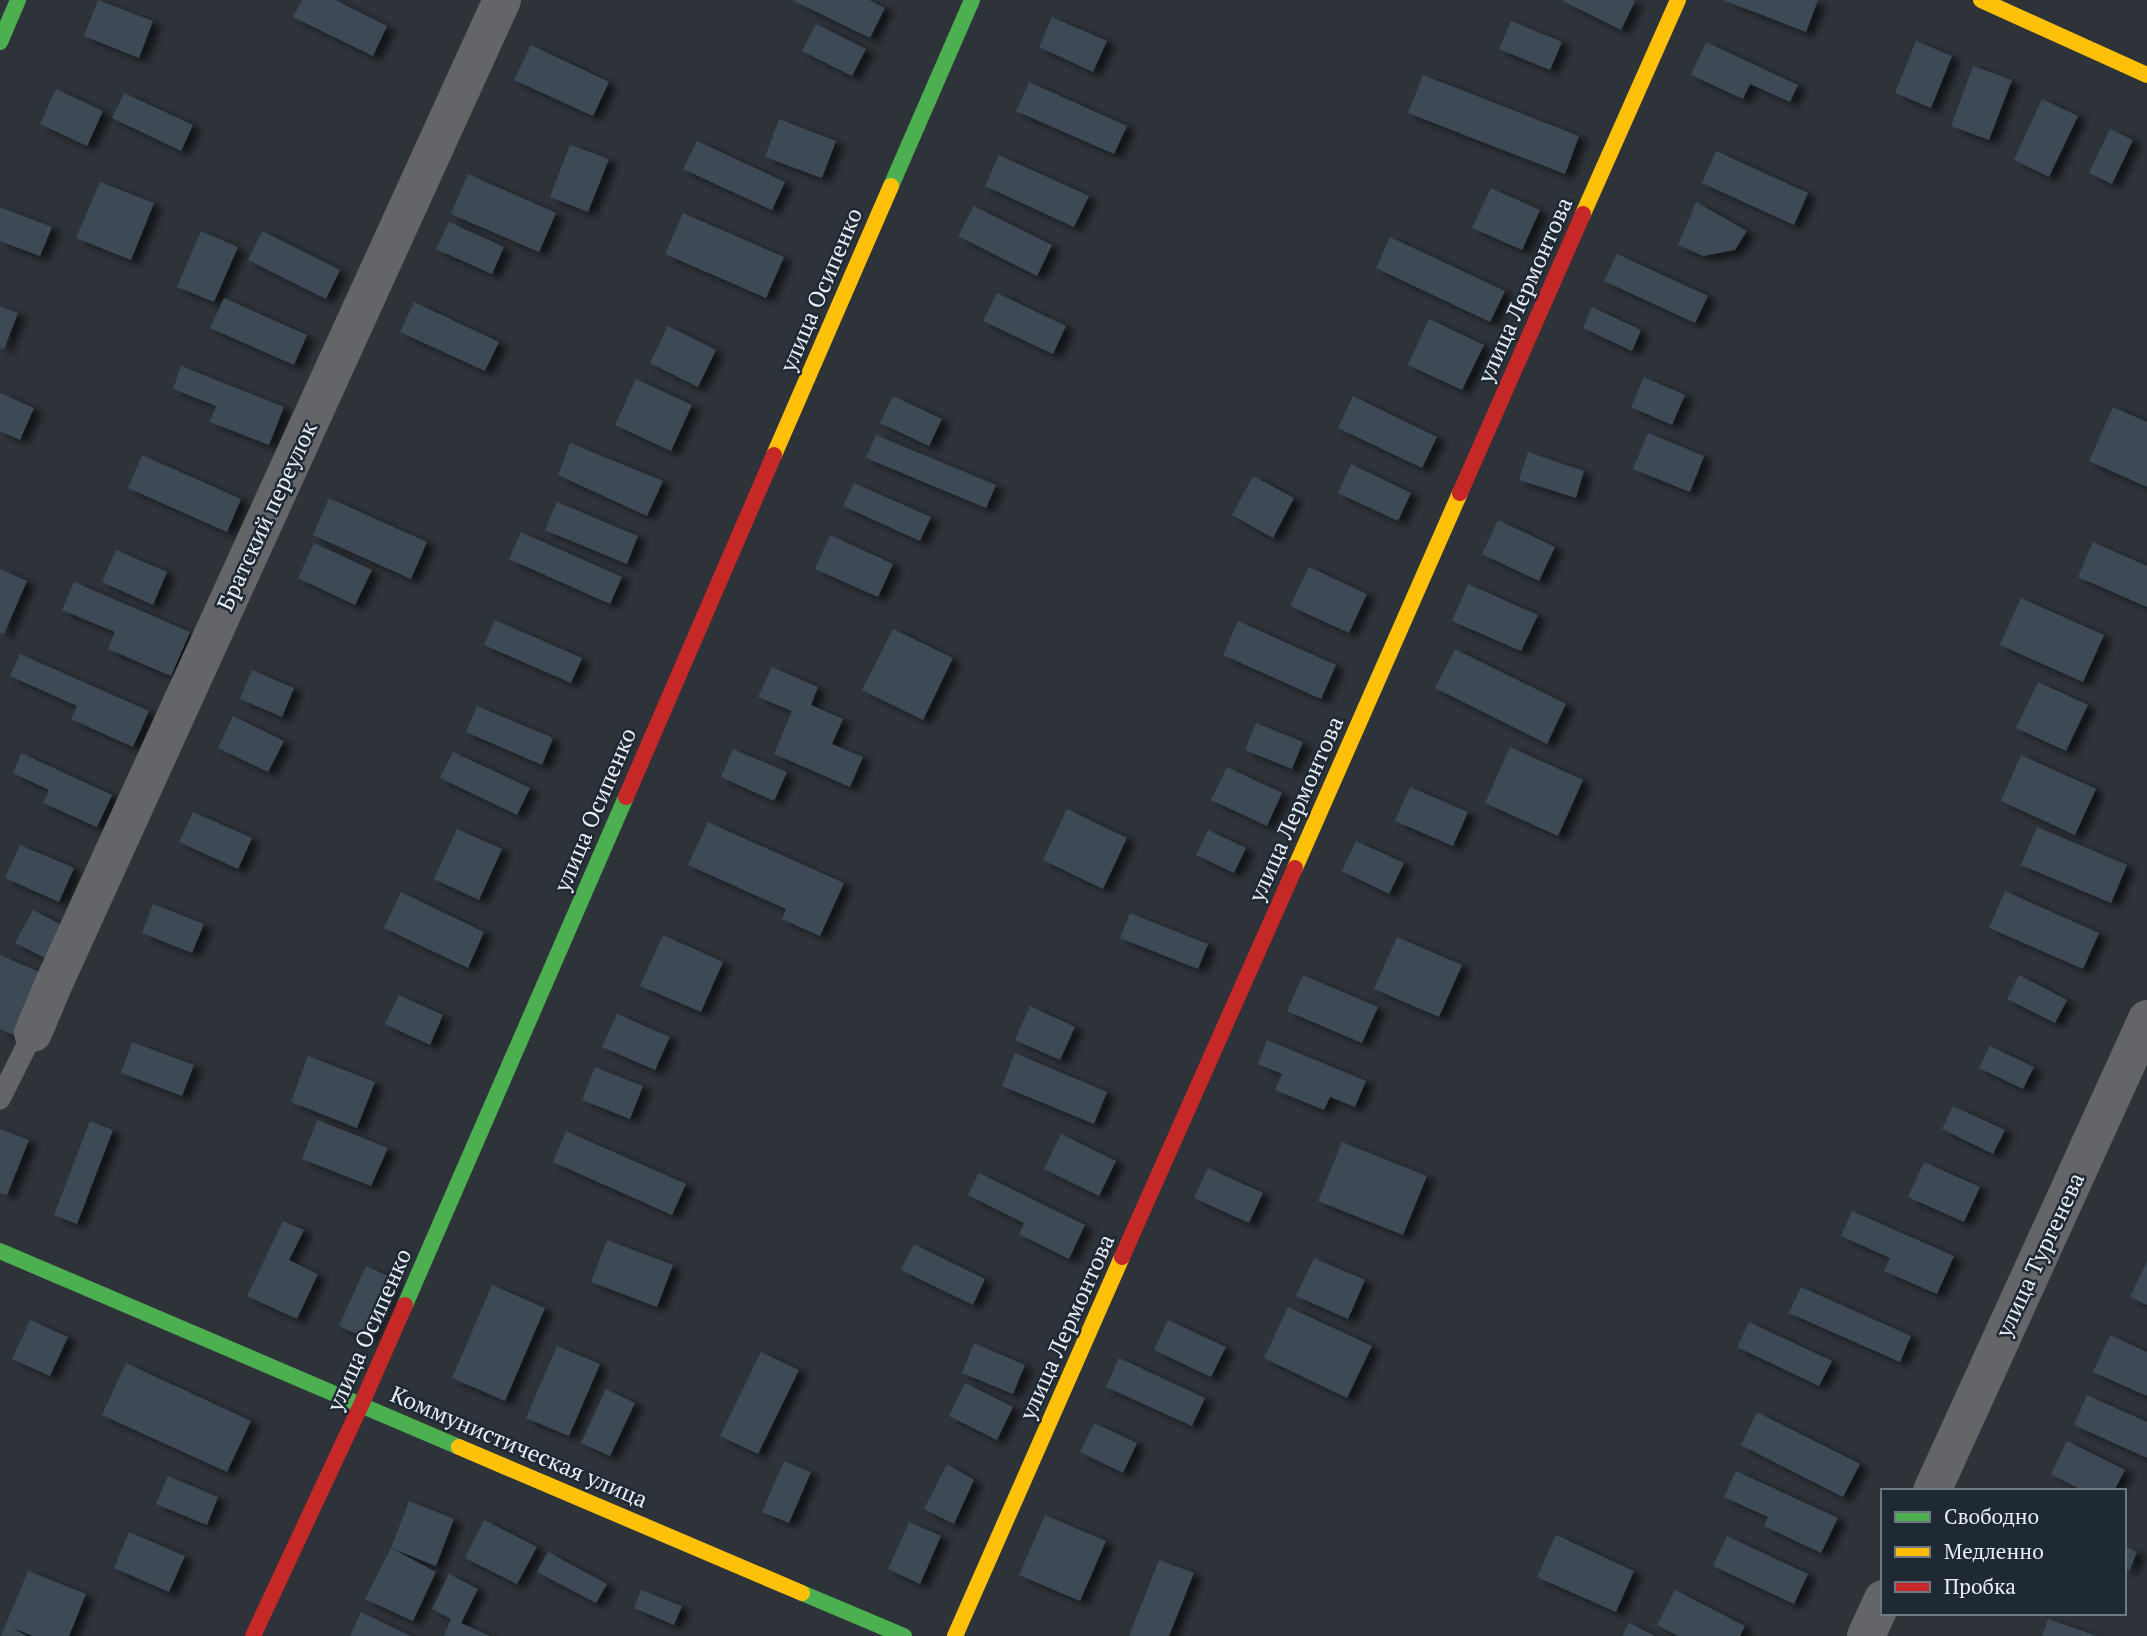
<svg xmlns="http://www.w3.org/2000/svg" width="2147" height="1636" font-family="'PT Serif',serif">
  <defs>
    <filter id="shadow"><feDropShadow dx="8" dy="4.5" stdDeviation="3.5" flood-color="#0009"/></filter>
  </defs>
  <rect width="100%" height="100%" fill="#2e3339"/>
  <g fill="#3c4854" filter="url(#shadow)">
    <polygon points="98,0 153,21 139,58 84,36"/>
    <polygon points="302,0 335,0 387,26 373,56 293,17"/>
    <polygon points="792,0 869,0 885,8 870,38"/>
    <polygon points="1561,0 1633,0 1635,1 1621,30"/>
    <polygon points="1723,0 1818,0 1806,32"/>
    <polygon points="1052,17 1107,41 1093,72 1039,47"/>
    <polygon points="1511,21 1562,42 1550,70 1499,49"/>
    <polygon points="816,24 866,49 852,76 802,51"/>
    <polygon points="1916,41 1952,56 1931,108 1895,93"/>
    <polygon points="1706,42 1798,85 1790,102 1750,84 1743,99 1691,75"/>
    <polygon points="531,45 609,82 593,116 514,80"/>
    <polygon points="1973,66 2012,80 1989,140 1951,126"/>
    <polygon points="1423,75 1579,136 1565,174 1408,113"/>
    <polygon points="1029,82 1127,126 1114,154 1016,111"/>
    <polygon points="56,89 103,111 87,146 40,124"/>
    <polygon points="124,93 193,125 181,151 112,118"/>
    <polygon points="2042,99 2078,116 2049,177 2014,160"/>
    <polygon points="779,119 836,141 822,178 765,157"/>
    <polygon points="2110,129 2133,140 2112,184 2089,173"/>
    <polygon points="697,141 785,182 772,210 683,169"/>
    <polygon points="570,145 609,159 588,212 550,197"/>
    <polygon points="1716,151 1808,193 1794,225 1702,183"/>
    <polygon points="999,155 1089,196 1074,227 985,186"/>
    <polygon points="468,174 556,213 539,252 451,214"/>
    <polygon points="100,182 154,203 131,260 76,238"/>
    <polygon points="1491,188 1540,210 1522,250 1472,228"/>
    <polygon points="1696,202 1747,231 1735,250 1703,256 1678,245"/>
    <polygon points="974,206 1052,245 1037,276 958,236"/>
    <polygon points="0,207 52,227 40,256 0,241"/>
    <polygon points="683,213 784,257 766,298 665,254"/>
    <polygon points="449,222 504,247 492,274 436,249"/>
    <polygon points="201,231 238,247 214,302 177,287"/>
    <polygon points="262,231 340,270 326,299 248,260"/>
    <polygon points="1390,237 1505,291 1490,322 1376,268"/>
    <polygon points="1617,254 1708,296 1695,323 1604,281"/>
    <polygon points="997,293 1066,326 1053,354 983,321"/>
    <polygon points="224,298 307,335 294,365 210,328"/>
    <polygon points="414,302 499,342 485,371 400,332"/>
    <polygon points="0,306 18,313 4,349 0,348"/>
    <polygon points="1592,307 1641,330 1632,351 1583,328"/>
    <polygon points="1429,319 1484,345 1462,390 1408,365"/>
    <polygon points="668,326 716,350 698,387 650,363"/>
    <polygon points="181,366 284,407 269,445 210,422 216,406 173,389"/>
    <polygon points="1644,377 1685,395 1672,425 1631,407"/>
    <polygon points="636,379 692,405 671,451 615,425"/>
    <polygon points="0,393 34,408 20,440 0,431"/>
    <polygon points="893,396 942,419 929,446 880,423"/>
    <polygon points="1353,396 1437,437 1422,468 1338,428"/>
    <polygon points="2113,407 2147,422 2147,487 2089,461"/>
    <polygon points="1648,433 1704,456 1690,492 1633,469"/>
    <polygon points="876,435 996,485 986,508 866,458"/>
    <polygon points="570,443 663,481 647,516 558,475"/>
    <polygon points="1528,452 1584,471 1576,498 1519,480"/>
    <polygon points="142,455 241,499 227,532 128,488"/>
    <polygon points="1351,464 1411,493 1398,521 1338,493"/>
    <polygon points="1253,476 1294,498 1273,538 1232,515"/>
    <polygon points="854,483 931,517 920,541 843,506"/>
    <polygon points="329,498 427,542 411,579 313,535"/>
    <polygon points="557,502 638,536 627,564 545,530"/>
    <polygon points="1498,520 1555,547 1539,581 1482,554"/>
    <polygon points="521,532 622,577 610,604 509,559"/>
    <polygon points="830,535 893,564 878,597 815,569"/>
    <polygon points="2093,542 2147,566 2147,607 2078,577"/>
    <polygon points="314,543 372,570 355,605 298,578"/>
    <polygon points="116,550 167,572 153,605 102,582"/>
    <polygon points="1309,567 1367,594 1349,633 1290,606"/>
    <polygon points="0,569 27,581 4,634 0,632"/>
    <polygon points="74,582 190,632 171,676 108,649 115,632 62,610"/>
    <polygon points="1468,584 1538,615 1521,651 1452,621"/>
    <polygon points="2021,598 2104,635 2083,682 2000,645"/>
    <polygon points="495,620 582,658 571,683 484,645"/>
    <polygon points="1238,621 1336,665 1321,699 1223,655"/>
    <polygon points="893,629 953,658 923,720 862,690"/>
    <polygon points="1455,649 1566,704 1547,744 1435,688"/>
    <polygon points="20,654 149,711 133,747 71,719 77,706 10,676"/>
    <polygon points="772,667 818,687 811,705 843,719 832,744 863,757 850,787 774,754 792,711 758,697"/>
    <polygon points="252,670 294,688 282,717 240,699"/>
    <polygon points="2038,682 2088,705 2066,751 2016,728"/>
    <polygon points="477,706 553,738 542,765 466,732"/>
    <polygon points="233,716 284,741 268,772 218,748"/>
    <polygon points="1256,723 1303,742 1292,769 1245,750"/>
    <polygon points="1510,747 1583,780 1558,836 1485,803"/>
    <polygon points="733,749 787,772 774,801 721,777"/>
    <polygon points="453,752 530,788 517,815 440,778"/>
    <polygon points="21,753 112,795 97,827 43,803 49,790 13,773"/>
    <polygon points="2021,755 2096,789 2075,835 2001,801"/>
    <polygon points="1227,767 1282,793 1267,826 1211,800"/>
    <polygon points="1410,787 1468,812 1453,846 1395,821"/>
    <polygon points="1067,809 1127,838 1103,889 1043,860"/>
    <polygon points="193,812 252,838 238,869 179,842"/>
    <polygon points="708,822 844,883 820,936 782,919 786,909 688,865"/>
    <polygon points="2037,827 2127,865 2111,903 2021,865"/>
    <polygon points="457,829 502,849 479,900 434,879"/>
    <polygon points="1208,830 1246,848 1234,873 1196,855"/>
    <polygon points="1356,841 1404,863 1389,894 1342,871"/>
    <polygon points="20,845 74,868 59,902 5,878"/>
    <polygon points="2005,891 2099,933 2083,969 1989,928"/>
    <polygon points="401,892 484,932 468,968 384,928"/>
    <polygon points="153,904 204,924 192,953 142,933"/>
    <polygon points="33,910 66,927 49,960 15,943"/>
    <polygon points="1130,913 1208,944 1198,969 1120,938"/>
    <polygon points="663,935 723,962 701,1012 640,986"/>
    <polygon points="1397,937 1462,965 1439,1017 1374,989"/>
    <polygon points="0,955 51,977 25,1040 0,1029"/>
    <polygon points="1303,975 1378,1007 1362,1043 1287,1011"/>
    <polygon points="2019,975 2067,1000 2055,1023 2007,999"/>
    <polygon points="399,995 443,1015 430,1045 385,1024"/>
    <polygon points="1030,1006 1075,1027 1060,1060 1015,1040"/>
    <polygon points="617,1014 670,1037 655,1070 602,1047"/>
    <polygon points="1267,1040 1366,1081 1355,1107 1330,1097 1324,1110 1275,1090 1282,1074 1258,1064"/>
    <polygon points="132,1042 194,1065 182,1096 121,1073"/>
    <polygon points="1990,1046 2034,1067 2023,1089 1979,1068"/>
    <polygon points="1015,1053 1107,1092 1094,1124 1002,1086"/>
    <polygon points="308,1056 375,1082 357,1128 291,1102"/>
    <polygon points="595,1067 643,1086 630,1119 582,1100"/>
    <polygon points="1953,1106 2005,1130 1993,1154 1942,1129"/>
    <polygon points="317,1120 388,1148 371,1186 302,1159"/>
    <polygon points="90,1121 113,1130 77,1224 54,1215"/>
    <polygon points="0,1129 29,1140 7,1195 0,1193"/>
    <polygon points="566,1131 686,1184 672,1215 553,1162"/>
    <polygon points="1061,1134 1116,1161 1099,1196 1044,1169"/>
    <polygon points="1342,1142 1427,1176 1403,1235 1318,1201"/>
    <polygon points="1924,1162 1980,1187 1964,1222 1908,1197"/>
    <polygon points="1208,1168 1263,1193 1249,1223 1194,1198"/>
    <polygon points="979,1173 1085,1225 1069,1259 1019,1234 1024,1223 968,1195"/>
    <polygon points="1852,1211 1954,1256 1937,1294 1884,1271 1890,1258 1841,1236"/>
    <polygon points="283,1221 304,1230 289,1260 318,1274 297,1319 247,1296"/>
    <polygon points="607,1240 673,1265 657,1307 591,1282"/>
    <polygon points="914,1244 985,1279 973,1305 901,1270"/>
    <polygon points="1314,1258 1365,1280 1348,1319 1296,1296"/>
    <polygon points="2147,1261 2147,1305 2130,1297"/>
    <polygon points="366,1266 395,1279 368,1339 339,1326"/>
    <polygon points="492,1285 545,1308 505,1401 452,1378"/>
    <polygon points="1801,1287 1911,1336 1900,1362 1789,1313"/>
    <polygon points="1288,1307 1372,1346 1347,1398 1264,1358"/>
    <polygon points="30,1320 68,1337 50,1376 12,1359"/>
    <polygon points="1168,1320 1226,1347 1211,1377 1154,1350"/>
    <polygon points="1749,1322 1832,1361 1819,1386 1737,1347"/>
    <polygon points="2110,1335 2147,1352 2147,1396 2093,1372"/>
    <polygon points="974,1343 1025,1365 1013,1394 962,1373"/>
    <polygon points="557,1346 600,1364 569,1436 526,1418"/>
    <polygon points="761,1352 799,1370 758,1454 720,1436"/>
    <polygon points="1119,1358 1205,1398 1192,1426 1106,1387"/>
    <polygon points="126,1363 251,1421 227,1472 102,1415"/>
    <polygon points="965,1383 1013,1407 997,1440 949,1416"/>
    <polygon points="606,1389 635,1403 610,1456 581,1443"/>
    <polygon points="2087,1395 2147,1422 2147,1458 2074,1425"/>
    <polygon points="1757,1412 1860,1464 1843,1497 1741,1445"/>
    <polygon points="1094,1423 1137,1443 1123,1473 1080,1452"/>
    <polygon points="2067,1441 2125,1470 2114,1491 2083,1491 2051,1474"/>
    <polygon points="784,1461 811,1472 789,1523 762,1512"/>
    <polygon points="947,1464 974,1480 954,1524 924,1509"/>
    <polygon points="1736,1471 1838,1518 1821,1553 1764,1526 1768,1517 1724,1497"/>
    <polygon points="168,1476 218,1497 207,1525 156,1504"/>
    <polygon points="409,1501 454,1519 436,1566 391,1548"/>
    <polygon points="1045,1515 1106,1541 1080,1601 1019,1575"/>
    <polygon points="484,1520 537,1547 517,1584 465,1558"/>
    <polygon points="909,1522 941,1536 920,1584 888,1569"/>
    <polygon points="129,1532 185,1556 169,1592 114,1568"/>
    <polygon points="1556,1535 1634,1571 1616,1612 1537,1577"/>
    <polygon points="1727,1536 1808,1574 1794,1604 1713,1566"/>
    <polygon points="2124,1546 2137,1552 2129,1571 2124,1569"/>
    <polygon points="391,1548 436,1572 413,1621 365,1599"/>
    <polygon points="548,1552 607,1584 596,1603 537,1572"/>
    <polygon points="1159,1560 1194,1573 1169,1636 1129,1636"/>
    <polygon points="28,1571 86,1594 69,1636 33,1636 10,1627 27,1636 1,1636"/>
    <polygon points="449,1574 478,1589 461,1623 490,1636 444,1636 451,1619 432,1609"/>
    <polygon points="641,1590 682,1606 674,1625 634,1608"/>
    <polygon points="1675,1590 1745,1626 1740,1636 1678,1636 1657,1625"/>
    <polygon points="361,1612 411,1636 350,1636"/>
    <polygon points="2048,1619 2097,1636 2042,1636"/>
    <polygon points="1629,1623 1655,1636 1622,1636"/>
  </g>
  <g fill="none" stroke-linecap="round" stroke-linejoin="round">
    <polyline stroke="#636568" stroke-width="21" points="0,1099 33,1033"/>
    <g stroke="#636568" stroke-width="38">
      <polyline points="33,1033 54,983 502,0"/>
      <polyline points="1932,1491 2147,1019"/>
      <polyline points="1866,1636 1883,1599"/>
    </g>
    <g stroke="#4caf50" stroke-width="16">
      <polyline points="0,42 18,0"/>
      <polyline points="891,186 972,0"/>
      <polyline points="0,1251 459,1447"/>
      <polyline points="405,1305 626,797"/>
      <polyline points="802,1593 904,1636"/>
    </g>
    <g stroke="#ffc107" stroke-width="16">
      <polyline points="1981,0 2147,75"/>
      <polyline points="1583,214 1678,0"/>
      <polyline points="774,455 891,186"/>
      <polyline points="1295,868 1460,493"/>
      <polyline points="459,1447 802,1593"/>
      <polyline points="955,1636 1122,1257"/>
    </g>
    <g stroke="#c62828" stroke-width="16">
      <polyline points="1460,493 1583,214"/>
      <polyline points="626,797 774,455"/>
      <polyline points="1122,1257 1295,868"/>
      <polyline points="253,1636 361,1405 405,1305"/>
    </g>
  </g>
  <g text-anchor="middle" stroke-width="5" stroke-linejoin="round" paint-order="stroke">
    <g font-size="23" fill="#e7eef5" stroke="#1f2933">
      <text transform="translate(821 290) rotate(-67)" y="8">улица Осипенко</text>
      <text transform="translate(1525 290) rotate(-66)" y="8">улица Лермонтова</text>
      <text transform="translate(267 516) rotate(-65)" y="8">Братский переулок</text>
      <text transform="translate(1296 809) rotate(-66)" y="8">улица Лермонтова</text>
      <text transform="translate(595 810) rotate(-67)" y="8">улица Осипенко</text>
      <text transform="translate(2040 1255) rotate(-65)" y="8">улица Тургенева</text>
      <text transform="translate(1067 1327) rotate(-66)" y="8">улица Лермонтова</text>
      <text transform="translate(369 1330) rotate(-66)" y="8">улица Осипенко</text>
      <text transform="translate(519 1447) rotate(23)" y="8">Коммунистическая улица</text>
    </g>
  </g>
  <rect x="1881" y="1489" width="245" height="126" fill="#1f2933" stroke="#6f7881" stroke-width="2"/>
  <rect x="1895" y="1512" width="35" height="10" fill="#4caf50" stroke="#6f7881" stroke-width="2"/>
  <text x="1944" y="1524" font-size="21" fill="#e7eef5">Свободно</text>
  <rect x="1895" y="1547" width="35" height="10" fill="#ffc107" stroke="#6f7881" stroke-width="2"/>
  <text x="1944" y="1559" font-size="21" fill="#e7eef5">Медленно</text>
  <rect x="1895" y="1582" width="35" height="10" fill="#c62828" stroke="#6f7881" stroke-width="2"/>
  <text x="1944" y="1594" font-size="21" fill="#e7eef5">Пробка</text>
</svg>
